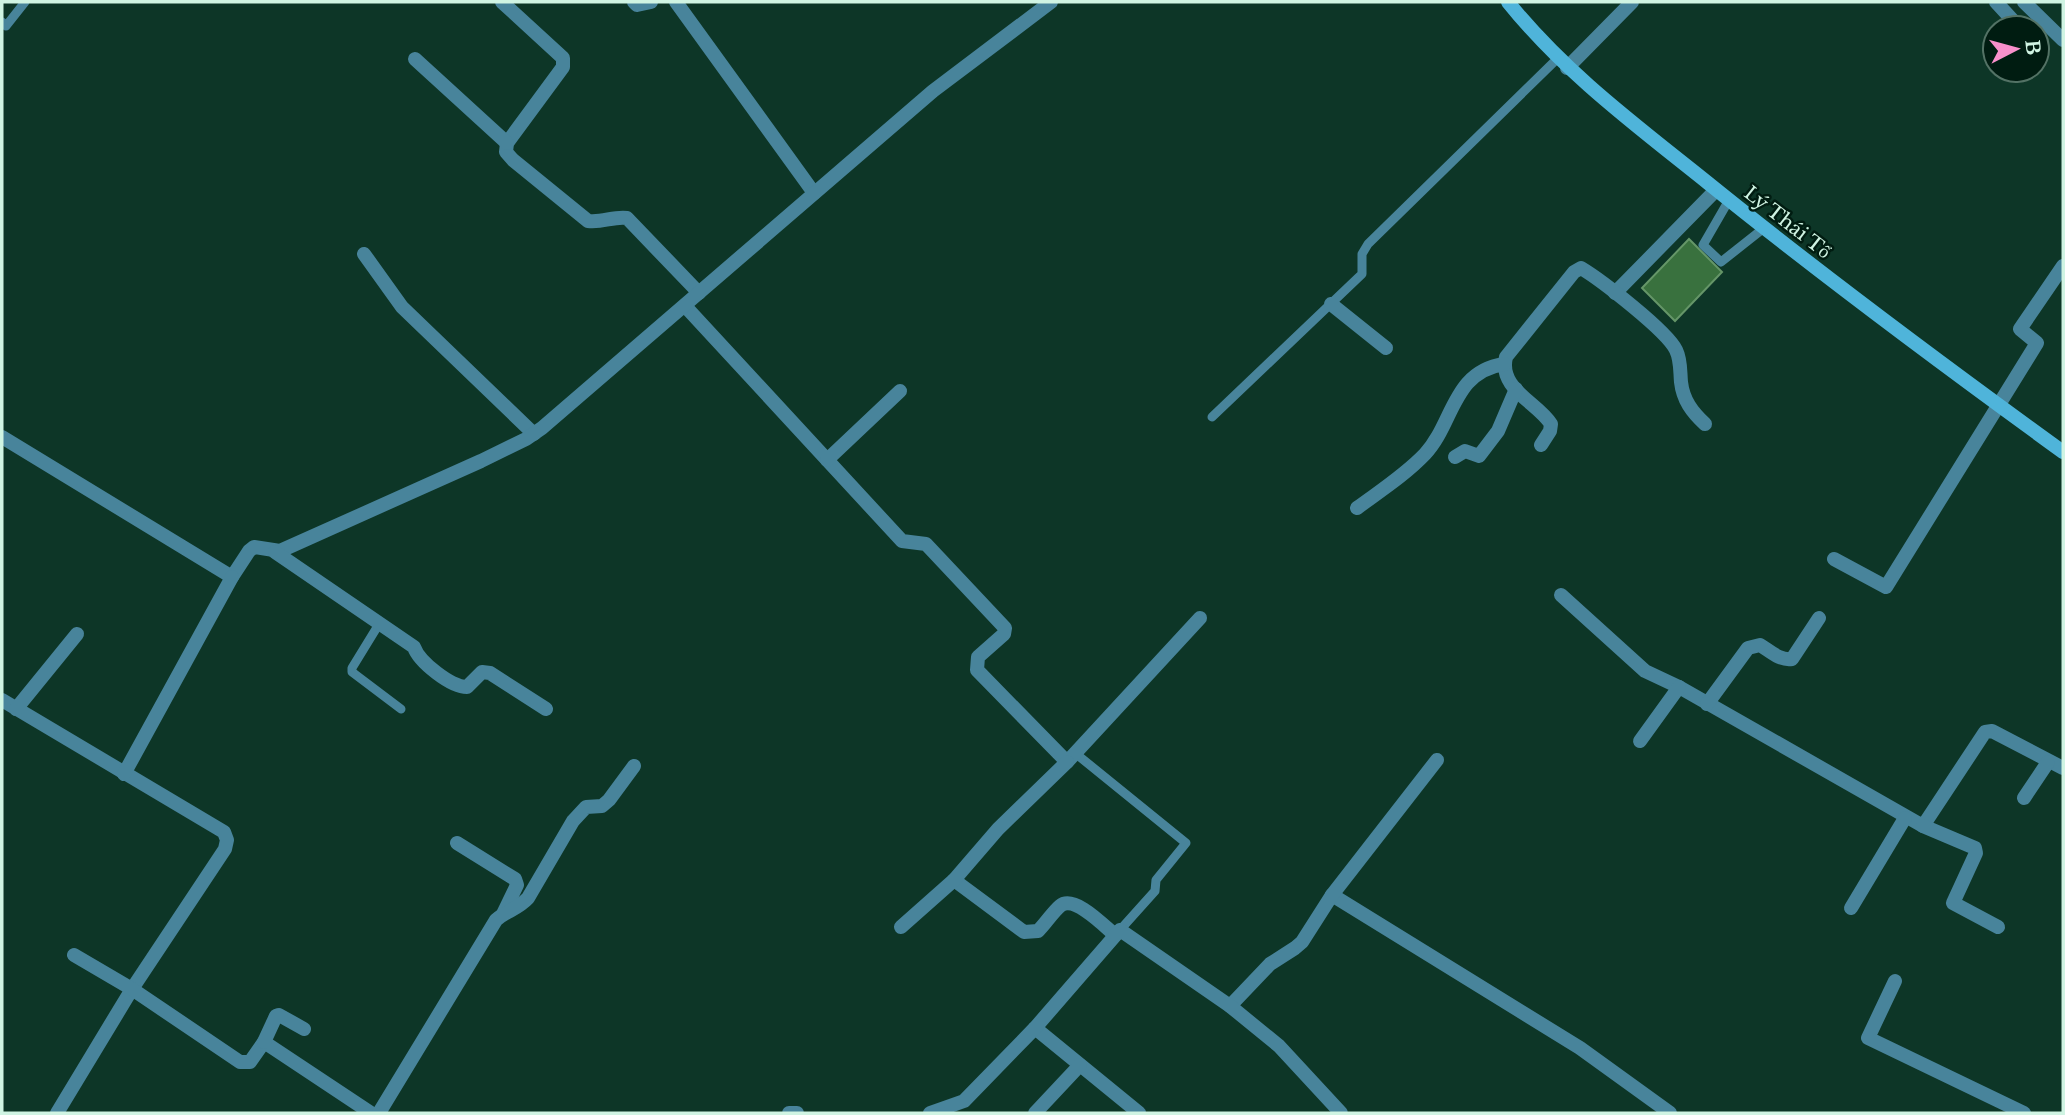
<svg xmlns="http://www.w3.org/2000/svg" width="2065" height="1115" font-family="'Libre Baskerville',serif">
  <rect width="100%" height="100%" fill="#0d3627"/>
  <polygon fill="#39713e" stroke="#659668" stroke-width="2" points="1689,239 1722,272 1675,321 1642,288"/>
  <g fill="none" stroke-linecap="round" stroke-linejoin="round">
    <g stroke="#48849b" stroke-width="9">
      <polyline points="2,22 6,26 25,2"/>
      <polyline points="1729,200 1703,245 1721,262 1764,228"/>
      <polyline points="1212,417 1362,274 1362,254 1368,244 1557,59"/>
      <polyline points="379,624 352,668 352,672 401,709"/>
      <polyline points="1075,753 1186,843 1156,880 1155,891 1120,930"/>
    </g>
    <g stroke="#48849b" stroke-width="14">
      <path d="M 502,2 L 563,58 L 563,67 L 507,143 L 506,152 L 513,160 L 588,221 C 602,223 614,216 627,218 L 699,293"/>
      <polyline points="634,2 637,5 651,2"/>
      <polyline points="676,2 814,193"/>
      <polyline points="1996,2 2018,26"/>
      <polyline points="2024,2 2063,40"/>
      <polyline points="415,59 507,143"/>
      <polyline points="1567,68 1632,2"/>
      <polyline points="364,254 402,307 534,434"/>
      <polyline points="1615,293 1716,190"/>
      <polyline points="1331,304 1386,348"/>
      <polyline points="685,306 902,541 926,544 1005,628 1004,634 978,657 977,670 1067,762 1200,618"/>
      <polyline points="2,437 232,577 249,551 254,547 280,551 481,461 526,439 542,428 933,91 1051,2"/>
      <path d="M 1541,445 L 1550,431 L 1551,424 C 1537,402 1498,389 1506,357 L 1574,272 L 1581,268 C 1601,280 1667,331 1676,350 C 1681,360 1680,371 1681,382 C 1683,400 1692,412 1705,424"/>
      <polyline points="1455,457 1465,451 1479,456 1498,431 1516,389"/>
      <polyline points="827,460 900,391"/>
      <path d="M 1357,508 C 1380,491 1405,475 1425,454 C 1454,423 1452,372 1504,364"/>
      <path d="M 275,552 L 414,647 C 419,662 451,687 467,687 L 482,672 L 490,673 L 546,709"/>
      <polyline points="1834,559 1886,587 2037,343 2020,329 2063,266"/>
      <polyline points="1561,595 1645,671 1679,687 1923,826 1985,732 1992,731 2063,768"/>
      <polyline points="2,700 224,832 227,840 225,849 132,989 57,1113"/>
      <path d="M 1707,704 L 1748,648 L 1760,645 C 1770,651 1780,661 1792,659 L 1819,618"/>
      <polyline points="16,709 77,634"/>
      <polyline points="1640,741 1679,687"/>
      <polyline points="124,774 232,577"/>
      <polyline points="2024,798 2048,762"/>
      <polyline points="1923,826 1975,848 1976,853 1953,903 1998,927"/>
      <polyline points="457,843 515,879 517,885 503,914"/>
      <path d="M 954,880 L 1024,932 L 1038,931 C 1046,923 1052,913 1060,906 C 1074,894 1104,926 1115,935"/>
      <polyline points="1332,895 1580,1048 1670,1113"/>
      <polyline points="1851,908 1905,818"/>
      <polyline points="901,927 954,880 998,829 1067,762"/>
      <polyline points="74,955 132,989 240,1062 250,1062 264,1042 371,1113"/>
      <polyline points="1895,981 1868,1038 2024,1113"/>
      <polyline points="1230,1006 1270,964 1295,948 1302,942 1332,895 1437,760"/>
      <polyline points="1035,1028 1139,1113"/>
      <polyline points="264,1042 276,1016 279,1015 304,1029"/>
      <path d="M 379,1113 L 496,920 C 506,911 518,909 528,898 L 573,821 L 586,807 L 602,806 L 609,800 L 634,766"/>
      <polyline points="789,1113 797,1113"/>
      <polyline points="930,1113 964,1101 1035,1028 1120,930 1230,1006 1279,1046 1341,1113"/>
      <polyline points="1035,1113 1080,1065"/>
    </g>
    <path stroke="#4fb4da" stroke-width="14" d="M 1508,2 C 1565,73 1637,126 1708,183 C 1823,276 1943,365 2063,452"/>
  </g>
  <g text-anchor="middle" stroke-width="5" stroke-linejoin="round" paint-order="stroke">
    <g font-size="19" fill="#d0f4e3" stroke="#001c11">
      <text transform="translate(1788 222) rotate(38)" y="7">Lý Thái Tổ</text>
    </g>
  </g>
  <rect width="2065" height="1115" fill="none" stroke="#d0f4e3" stroke-width="7"/>
  <g transform="translate(2016 49) rotate(84)"><circle r="33" fill="#001c11" stroke="#537265" stroke-width="2"/>
  <path d="M0-5L12 26L0 18L-12 26Z" fill="#f890cb"/>
  <text y="-10" font-size="19" font-weight="bold" text-anchor="middle" fill="#d0f4e3">B</text>
  </g>
</svg>
